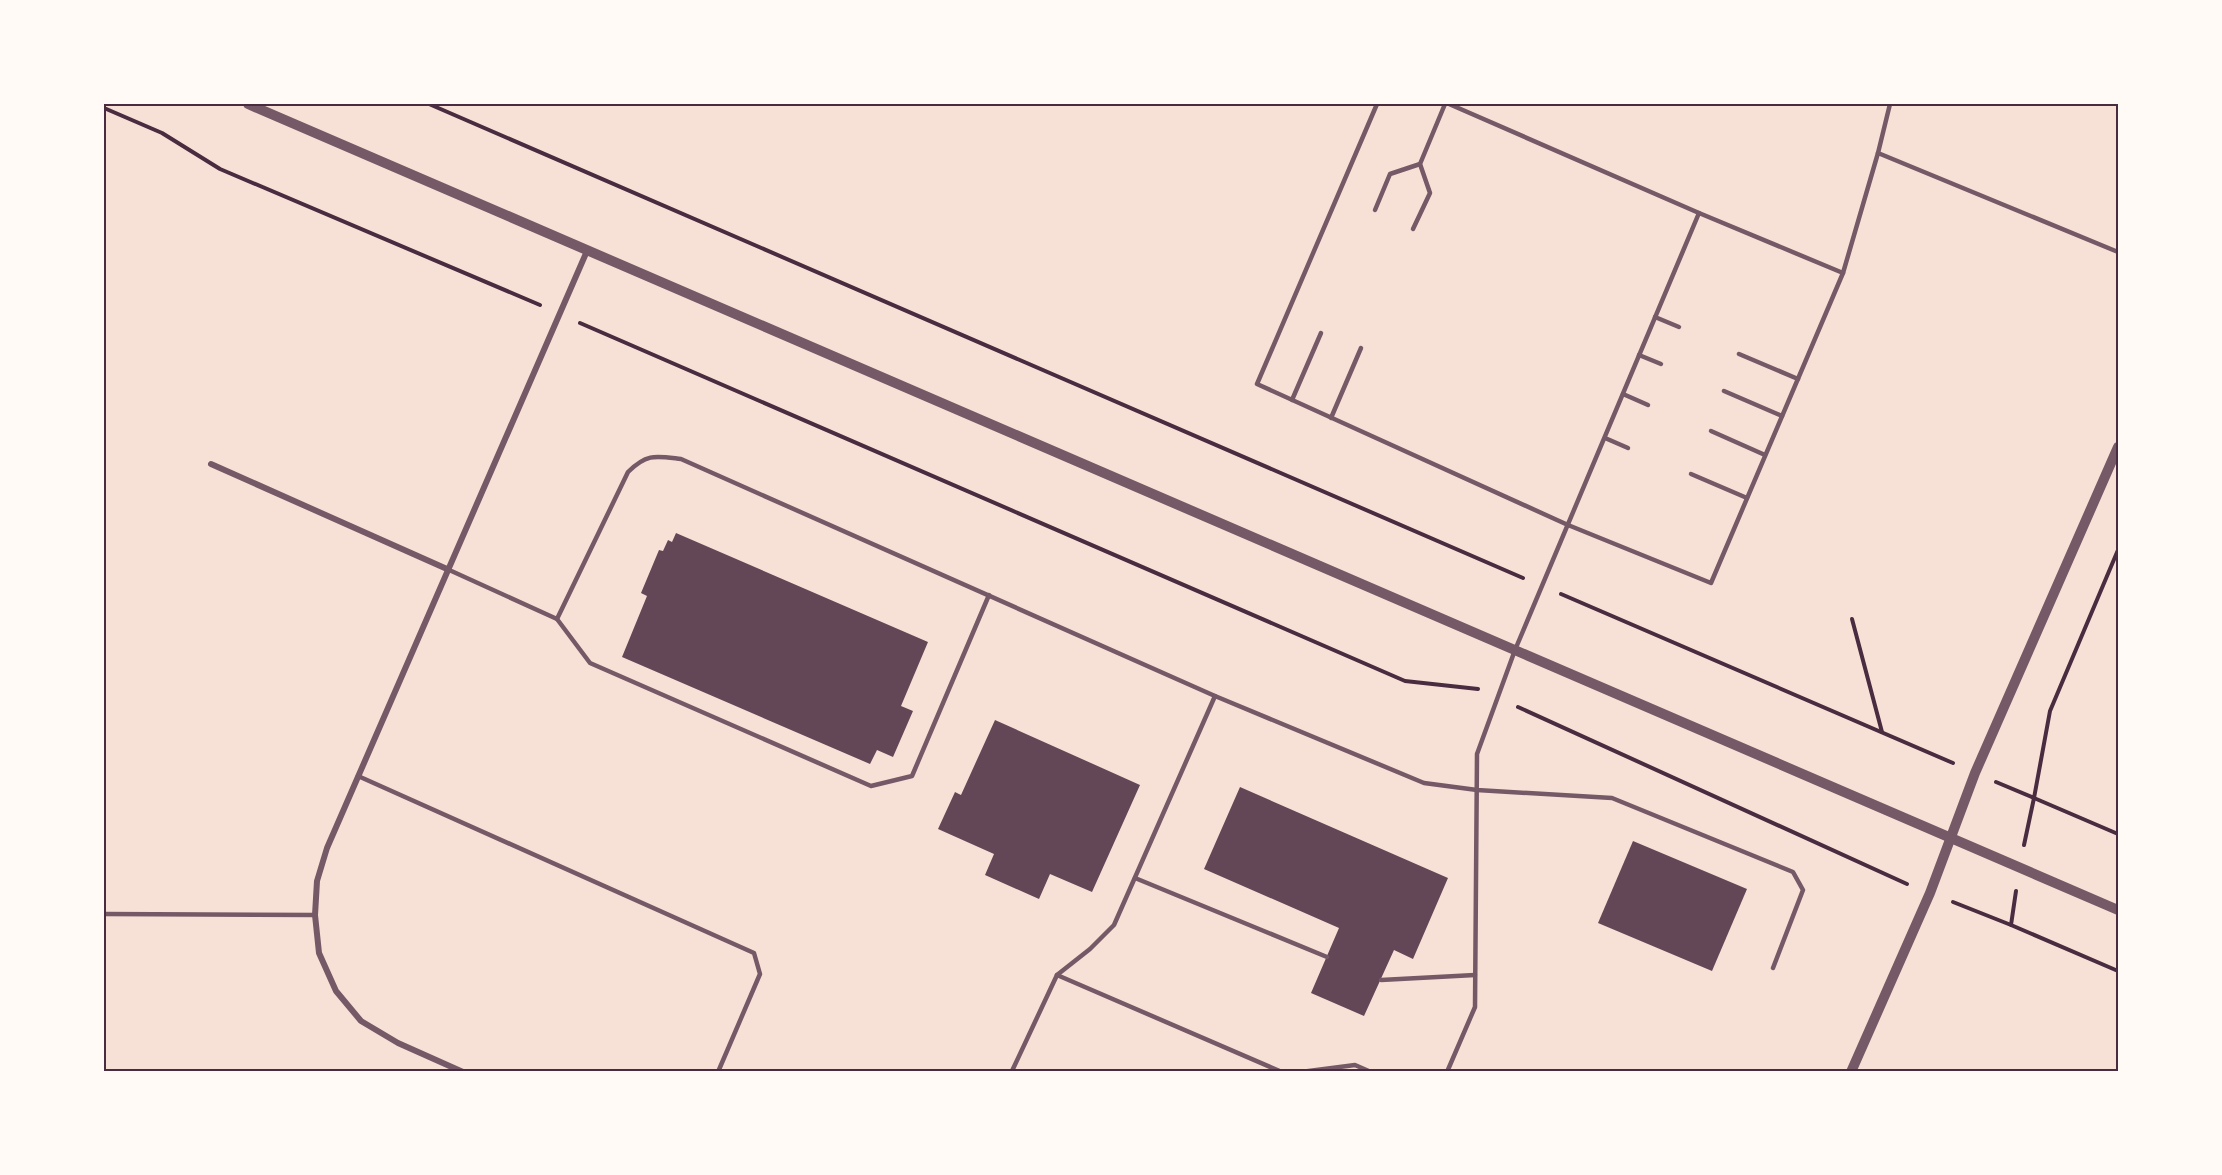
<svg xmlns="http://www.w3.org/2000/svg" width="2222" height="1175" font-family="'Open Sans',sans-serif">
  <rect width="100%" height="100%" fill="#f7e1d7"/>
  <g fill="#644757">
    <polygon points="676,533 928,642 901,706 913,711 893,757 877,750 870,764 622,657 647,596 641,593 659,550 663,551 668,540 672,542"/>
    <polygon points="995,720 1140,785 1092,892 1050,874 1039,899 985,875 994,854 938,829 955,792 961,795"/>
    <polygon points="1240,787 1448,878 1413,959 1394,950 1364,1016 1311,993 1339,928 1204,869"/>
    <polygon points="1633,841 1747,889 1712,971 1598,923"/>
  </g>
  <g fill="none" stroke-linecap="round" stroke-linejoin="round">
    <g stroke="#4a2c40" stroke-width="4">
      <polyline points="429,104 1523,578"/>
      <polyline points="104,108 162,133 220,169 540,305"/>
      <polyline points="580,323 1405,681 1478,689"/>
      <polyline points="1561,594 1953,763"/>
      <polyline points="1852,619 1882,732"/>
      <polyline points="1518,707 1907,884"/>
      <polyline points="1996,782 2034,798 2050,711 2118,550"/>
      <polyline points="2024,845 2034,798 2118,834"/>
      <polyline points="2016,891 2011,925 2118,971"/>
      <polyline points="1953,902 2011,925"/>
    </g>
    <g stroke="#755966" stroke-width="4.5">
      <polyline points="1377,104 1257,384 1568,525 1711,583 1843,273"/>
      <polyline points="1449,104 1699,213"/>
      <polyline points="1890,104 1878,153 2118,252"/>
      <polyline points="1375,210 1390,174 1420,164"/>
      <polyline points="1413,229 1430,193 1420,164 1445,104"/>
      <polyline points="1655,317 1679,327"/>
      <polyline points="1739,354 1798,379"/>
      <polyline points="1639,355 1661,364"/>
      <polyline points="1724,391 1782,416"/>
      <polyline points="1623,394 1648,405"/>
      <polyline points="1292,400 1321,333"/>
      <polyline points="1331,418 1361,348"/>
      <polyline points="1711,431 1765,455"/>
      <polyline points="1605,438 1628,448"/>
      <polyline points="1691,474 1747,498"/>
      <path d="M 447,569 L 557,619 L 628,472 C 647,453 656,456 681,459 L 1215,696"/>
      <polyline points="557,619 590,663 871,786 912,776 989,595"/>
      <polyline points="358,776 754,953 760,974 718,1072"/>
      <polyline points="1135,878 1327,957"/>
      <polyline points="104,914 315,915"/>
      <polyline points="1057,975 1282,1072"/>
      <polyline points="1381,980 1475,975"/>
      <polyline points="1014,1072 1012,1071 1057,975 1090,949 1114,925 1215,696 1424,783 1477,790 1612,798 1793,872 1803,890 1773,968"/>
      <polyline points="1301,1072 1355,1065 1371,1072"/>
      <polyline points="1447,1072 1475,1007 1477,754 1515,650 1699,213 1843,273 1878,153"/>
    </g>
    <g stroke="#755966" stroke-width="6">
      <polyline points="211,464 447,569"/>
      <polyline points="463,1072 398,1043 361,1021 336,991 319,953 315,915 317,881 327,848 587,251"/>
    </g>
    <g stroke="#755966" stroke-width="10">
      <polyline points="248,104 2118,910"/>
      <polyline points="1851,1072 1930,893 1975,773 2118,447"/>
    </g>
  </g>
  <rect width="2222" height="1175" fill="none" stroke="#fffaf5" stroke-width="210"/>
  <rect x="105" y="105" width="2012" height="965" fill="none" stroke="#4a2c40" stroke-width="2"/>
</svg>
